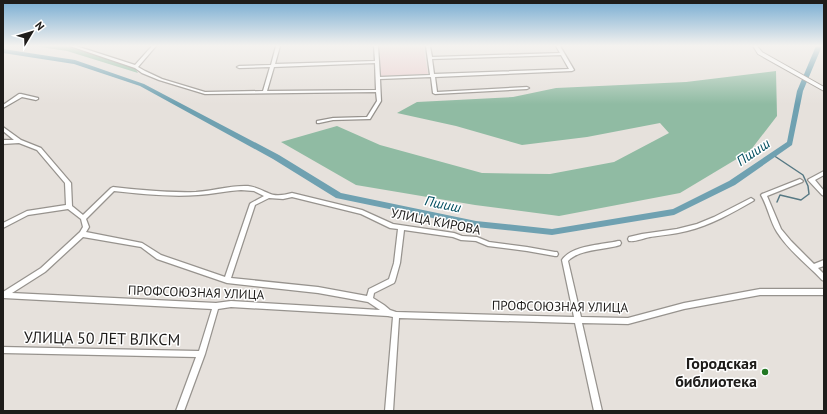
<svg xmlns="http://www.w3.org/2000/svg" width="827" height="414" font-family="'PT Sans',sans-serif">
  <rect width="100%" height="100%" fill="#e6e1dc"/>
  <polygon fill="#ecd1d2" points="377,46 423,46 428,74 378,76"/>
  <g fill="#90bba3">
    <polygon points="34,46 66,46 135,68 138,73 67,51"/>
    <polygon points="776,71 777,116 750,151 680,193 559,216 475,205 356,185 281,142 337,126 380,145 482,173 550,174 614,162 669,133 660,123 587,137 522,145 456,126 397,113 417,102 513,97 556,88 686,82"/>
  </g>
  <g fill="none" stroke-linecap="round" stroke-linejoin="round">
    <polyline stroke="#577984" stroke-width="1.5" points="773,155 803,175 808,186 809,194 801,200 780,195 777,202"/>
    <polygon fill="#6fa1b1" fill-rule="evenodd" points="816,46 822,46 803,91 792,145 735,185 674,215 552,235 476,227 336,198 273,159 140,86 74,64 3,53 3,49 75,60 144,84 279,155 341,193 476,221 552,229 673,209 729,181 787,142 797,91"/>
    <defs>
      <g id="minor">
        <path d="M 70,46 L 76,46 L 135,65 L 152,46 L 156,46 L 138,67 L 145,71 L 162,79 L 205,92 L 263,91 L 270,67 L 239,68 L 237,67 L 239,66 L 271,65 L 276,46 L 280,46 L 275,64 L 375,61 L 374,46 L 378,46 L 380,77 L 430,75 L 426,46 L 430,46 L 432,57 L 560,53 L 556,46 L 560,46 L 574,70 L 572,71 L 435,77 L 437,92 L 527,87 L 529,88 L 527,89 L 435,94 L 433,93 L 431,77 L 380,79 L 381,101 L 370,119 L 333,120 L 319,123 L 317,123 L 317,121 L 333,118 L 367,117 L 377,101 L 376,92 L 205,94 L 159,80 L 142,73 L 135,68 ZM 561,55 L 569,69 L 434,74 L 432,59 ZM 375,63 L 376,90 L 267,91 L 274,67 Z"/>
        <polygon points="19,94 21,94 38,98 38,99 36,100 22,97 3,108 3,105"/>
        <path d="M 3,127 L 21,140 L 41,148 L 71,183 L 72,206 L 83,215 L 111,188 L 113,187 C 141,190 168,193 196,192 C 213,191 231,185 248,186 C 256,187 261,190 268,193 C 275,197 285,195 292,193 L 362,210 L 393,224 L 454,233 L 462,236 L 477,237 L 489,242 L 527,247 L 555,252 L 557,252 L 558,254 L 557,256 L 555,256 L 527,251 L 488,246 L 476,241 L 461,240 L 453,237 L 404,230 L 400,263 L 395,281 L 394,283 L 374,293 L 373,298 L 384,305 L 390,310 L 396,312 L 574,317 L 562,260 C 572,245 602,245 618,241 L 620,241 L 621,243 L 620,245 C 605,250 579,249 568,261 L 581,317 L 628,318 L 684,303 L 760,289 L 824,289 L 824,295 L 760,295 L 684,309 L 628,324 L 582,323 L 602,411 L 594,411 L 575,323 L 399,318 L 393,411 L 385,411 L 393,317 L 388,316 L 231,307 L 218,309 L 205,354 L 184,411 L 176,411 L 196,357 L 3,353 L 3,347 L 199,351 L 212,309 L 3,298 L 3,292 L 41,268 L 80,232 L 83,227 L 81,219 L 68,209 L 28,215 L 3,228 L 3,223 L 27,211 L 66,205 L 65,183 L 37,150 L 19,143 L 3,144 L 3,140 L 14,140 L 3,131 ZM 241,190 L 254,191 L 264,196 L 251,203 L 250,204 L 225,277 L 161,255 L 142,243 L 86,232 L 89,227 L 86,219 L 114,191 C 142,194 170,197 198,195 C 212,194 227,191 241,190 ZM 292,197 L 361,214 L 390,228 L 398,229 L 394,263 L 389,279 L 369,289 L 367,296 L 318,287 L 231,278 L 255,205 L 269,198 L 283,199 ZM 83,237 L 141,247 L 157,259 L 227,283 L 318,293 L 368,302 L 380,310 L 231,301 L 216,303 L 12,293 L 45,272 Z"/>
        <polygon points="824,171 824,175 815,180 824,191 824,196 822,195 808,180 809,179"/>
        <path d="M 800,179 L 803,181 L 802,182 L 767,196 L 781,229 L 791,241 L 814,264 L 824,260 L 824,266 L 818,268 L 824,274 L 824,281 L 822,280 C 807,264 789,251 777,232 C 770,221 768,207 761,195 L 762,194 Z"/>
        <path d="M 751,198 L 754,200 L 753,201 C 732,213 711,225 687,231 C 675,234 663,235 650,237 C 644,238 635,242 629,241 L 628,239 L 629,237 L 642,234 L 677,229 L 697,224 L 714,217 Z"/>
      </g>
      <polygon id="major" points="753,46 757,46 762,52 824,87 824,91 758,54"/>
    </defs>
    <use href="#minor" stroke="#97938e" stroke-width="2.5"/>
    <use href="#major" stroke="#97938e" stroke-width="2"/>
    <use href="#minor" fill="#fff" fill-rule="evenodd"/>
    <use href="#major" fill="#fff" fill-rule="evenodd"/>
  </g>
  <linearGradient id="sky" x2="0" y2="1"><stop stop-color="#77acd2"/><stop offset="0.44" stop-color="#f4f2ef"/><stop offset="1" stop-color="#f4f2ef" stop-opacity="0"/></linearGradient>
  <rect width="827" height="104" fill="url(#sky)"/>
  <circle fill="#227723" stroke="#fff" stroke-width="1.5" cx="765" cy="372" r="4"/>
  <g text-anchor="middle" stroke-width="3" stroke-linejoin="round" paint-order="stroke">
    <g font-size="13" fill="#1e1c1a" stroke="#fff">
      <text transform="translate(436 221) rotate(11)" y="5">УЛИЦА КИРОВА</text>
      <text transform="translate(196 292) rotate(2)" y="5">ПРОФСОЮЗНАЯ УЛИЦА</text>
      <text transform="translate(560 306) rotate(1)" y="5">ПРОФСОЮЗНАЯ УЛИЦА</text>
    </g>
    <g font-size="14" font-style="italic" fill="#014d5f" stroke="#fff">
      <text transform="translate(753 152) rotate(-34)" y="5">Пшиш</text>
      <text transform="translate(443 204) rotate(12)" y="5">Пшиш</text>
    </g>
    <g font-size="16" fill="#1e1c1a" stroke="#fff">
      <text transform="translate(102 338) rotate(1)" y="6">УЛИЦА 50 ЛЕТ ВЛКСМ</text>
    </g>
    <g font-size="16" font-weight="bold" fill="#1e1c1a" stroke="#fff" text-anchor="end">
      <text x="757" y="369">Городская<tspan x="757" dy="18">библиотека</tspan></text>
    </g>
  </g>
  <rect width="827" height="414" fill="none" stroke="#1e1c1a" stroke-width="8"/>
  <g transform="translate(32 32) rotate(52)" stroke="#ffffff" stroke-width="3" paint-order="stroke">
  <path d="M0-3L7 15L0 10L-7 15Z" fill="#1e1c1a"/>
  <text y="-6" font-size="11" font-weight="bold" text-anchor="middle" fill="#1e1c1a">N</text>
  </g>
</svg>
